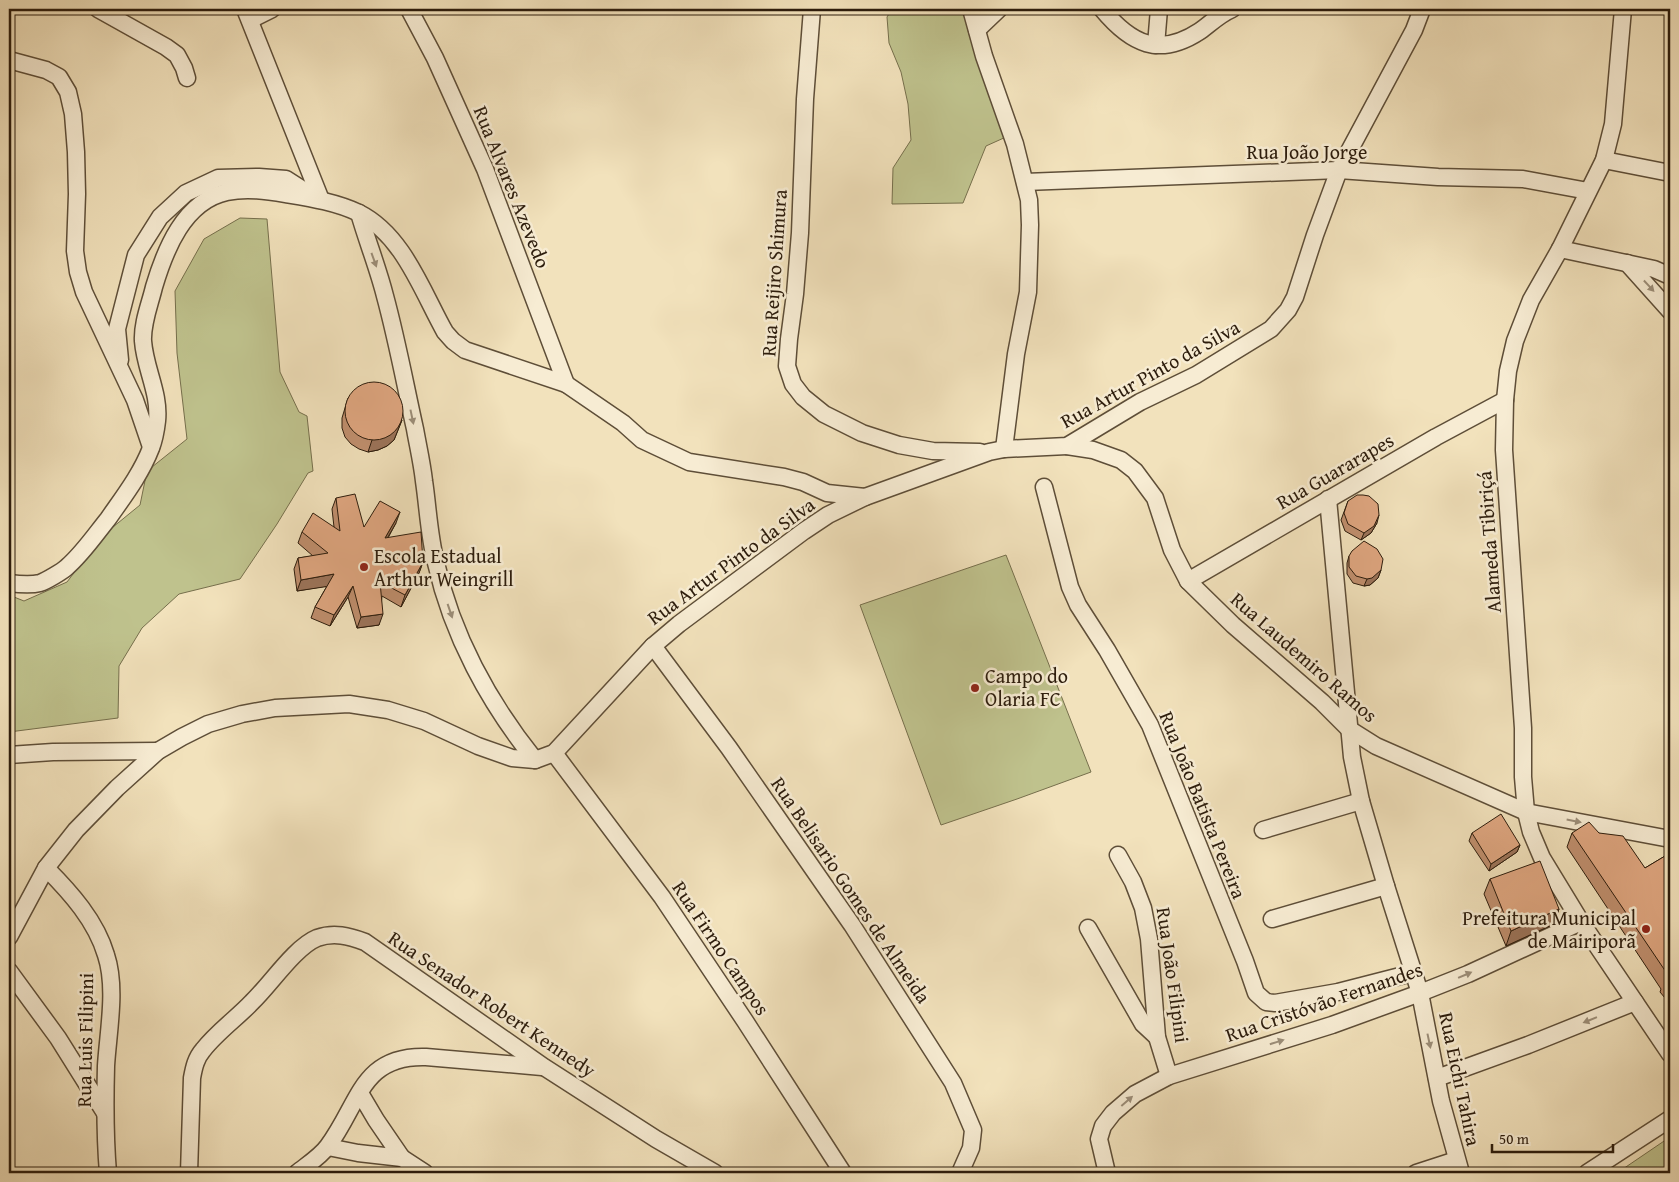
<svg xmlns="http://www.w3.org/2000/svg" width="1679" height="1182" font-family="'Gentium Book Plus',serif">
  <rect width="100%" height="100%" fill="#f2e2bc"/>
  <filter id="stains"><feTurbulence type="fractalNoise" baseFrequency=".004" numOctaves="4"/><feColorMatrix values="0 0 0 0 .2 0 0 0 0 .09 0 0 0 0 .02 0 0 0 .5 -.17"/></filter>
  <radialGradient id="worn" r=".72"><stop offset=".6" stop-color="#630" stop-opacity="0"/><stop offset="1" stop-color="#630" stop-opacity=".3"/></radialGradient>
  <g fill="#bfc28d" stroke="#766f4c">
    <polygon points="892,9 967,9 1006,137 986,146 963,203 892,204 893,168 911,140 908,104 901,72 889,43 887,17"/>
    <polygon points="240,218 267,219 280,372 299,412 307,416 313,471 308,473 277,524 240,579 179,594 142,628 119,666 118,718 9,732 9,595 24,601 67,582 102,536 140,505 147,471 187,439 177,353 175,291 204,239"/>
    <polygon points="1006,555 1091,772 1017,799 941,825 860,605"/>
    <polygon points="1670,1137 1670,1173 1617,1173"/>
  </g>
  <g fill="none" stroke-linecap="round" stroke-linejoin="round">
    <defs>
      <g id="minor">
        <polyline points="98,9 166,47 177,55 184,68 187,78"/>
        <polyline points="245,9 321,200"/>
        <polyline points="409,9 435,58 485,169 566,384"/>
        <polyline points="812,9 805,99 800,233 795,294 789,339 787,366 793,384 803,397 824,414 862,433 899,445 933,451 980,452"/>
        <polyline points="971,9 984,56 1015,144 1029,200 1030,225 1028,292 1016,354 1004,449"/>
        <path d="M 1102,9 C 1131,44 1159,58 1200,31 C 1211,23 1220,14 1232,9"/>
        <polyline points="1623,9 1613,124 1604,160 1560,249 1531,300 1515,341 1508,371 1505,400 1504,450 1523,728 1523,777 1526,812 1531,832 1542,858 1581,922 1670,1054"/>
        <polyline points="250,20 272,9"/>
        <polyline points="977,30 999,9"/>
        <polyline points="1156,45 1159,9"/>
        <polyline points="9,60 46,70 59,77 68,92 73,114 76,152 77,194 75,251 78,272 84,292 135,400 151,447"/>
        <polyline points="1604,160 1670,173"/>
        <polyline points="1025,182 1339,170 1438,177 1523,179 1588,191"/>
        <path d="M 359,213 C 367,241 378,268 385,296 C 397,340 405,384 415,429 C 418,446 422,463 424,481 C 428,508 429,536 436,563 C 452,635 489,703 535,760"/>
        <polyline points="1560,249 1654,269 1670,276"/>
        <polyline points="1627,263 1670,311"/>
        <polyline points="120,360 117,329 136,255 160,217 186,193 218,178 259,177 286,179 311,195"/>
        <polyline points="1067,446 1093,450 1121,460 1135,471 1155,498 1172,550 1188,581 1233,625 1322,702 1349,729 1376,746 1526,812 1670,839"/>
        <polyline points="1044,487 1070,587 1078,605 1107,650 1150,725 1245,961 1256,993 1266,1002 1275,1003 1338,992 1412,973"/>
        <polyline points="1328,499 1352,757 1361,801 1386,886 1420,993 1441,1101 1461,1173"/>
        <polyline points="1188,581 1436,437 1505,400"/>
        <path d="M 9,583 C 17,584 32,585 40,583 C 46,581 63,571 67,567 C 83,553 95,535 108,519 C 124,496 141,474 151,448 C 154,440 156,430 157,421 C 160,393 145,369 143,341 C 142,323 150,304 154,287 C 165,250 184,201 227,192 C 247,188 267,191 286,194 C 310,198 336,202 359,213 C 403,235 422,291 445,332 L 453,341 L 465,350 L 566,384 L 623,423 L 642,440 L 689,462 L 784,477 L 803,482 L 827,493 L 865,497"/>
        <polyline points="653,646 729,748 852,925 953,1083 973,1130 971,1148 960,1173"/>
        <polyline points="554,753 662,897 745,1021 843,1173"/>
        <polyline points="9,755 53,752 158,751"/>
        <polyline points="1263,830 1361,801"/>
        <polyline points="1118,855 1133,882 1143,908 1149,939 1157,1037 1169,1076"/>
        <path d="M 46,868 C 71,893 96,921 106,955 C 117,988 108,1032 106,1066 C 105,1102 105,1138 108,1173"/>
        <polyline points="1272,919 1386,886"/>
        <polyline points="1088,928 1143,1024 1157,1037"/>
        <polyline points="9,937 46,868 76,830 117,788 158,751 182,737 208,724 242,714 275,708 349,704 388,710 424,721 478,746 512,758 535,760 554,753 653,646 679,624 804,531 828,515 865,497 989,452 1004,449 1067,446 1140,402 1196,375 1271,329 1288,310 1295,297 1315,235 1339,170 1414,30 1422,9"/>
        <polyline points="9,971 58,1038 105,1113"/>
        <polyline points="1437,1078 1528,1045 1635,1002"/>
        <polyline points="360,1093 376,1120 402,1158"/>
        <polyline points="328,1147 358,1153 402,1158 425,1173"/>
        <path d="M 189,1173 L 192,1078 C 194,1067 196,1058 203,1050 C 217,1032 237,1018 252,1002 C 270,985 295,947 317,938 C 334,932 349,936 365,942 L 544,1067 L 656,1139 L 715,1173"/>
        <path d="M 297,1173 C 307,1165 321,1156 328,1146 C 360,1103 361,1055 426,1057 L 542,1067"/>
        <polyline points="1107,1173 1099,1139 1103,1126 1113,1113 1135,1094 1169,1076 1332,1025 1420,993 1468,974 1581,922"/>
        <polyline points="1416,1173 1456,1160"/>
        <polyline points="1587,1173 1670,1119"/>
      </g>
    </defs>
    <use href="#minor" stroke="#5e4e38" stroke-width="19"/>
    <use href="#minor" stroke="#f7ecd3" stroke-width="16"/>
  </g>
  <g fill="#c08f6e" stroke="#2c1c0c">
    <polygon points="348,398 402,420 394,440 387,446 378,450 368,452 359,449 351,444 345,437 342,428 342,418"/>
    <polygon points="336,498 364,527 396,523 388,538 423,562 419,573 401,607 382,596 379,625 357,628 348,597 330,626 311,618 315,607 327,586 297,591 294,569 298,558 313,556 298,543 302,532 334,527 332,509"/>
    <polygon points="1348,501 1377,523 1371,533 1361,540 1345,531 1341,520"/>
    <polygon points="1349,556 1381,570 1378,578 1370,585 1364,586 1353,583 1347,574 1347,563"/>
    <polygon points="1472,833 1520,845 1517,852 1489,871 1469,841"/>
    <polygon points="1572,833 1599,833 1645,868 1670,853 1670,1004 1660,992 1661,989 1567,847"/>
    <polygon points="1490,879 1559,909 1554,924 1506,946 1484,894"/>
  </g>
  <g fill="#9c745a" stroke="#2c1c0c">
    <polygon points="402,420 394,440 387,446 378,450 368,452 372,440"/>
    <polygon points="400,512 396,523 381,549 385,538"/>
    <polygon points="1379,515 1377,523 1371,533 1361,540 1364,533"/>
    <polygon points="423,562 419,573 401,607 405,595"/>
    <polygon points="1381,570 1378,578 1370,585 1364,586 1367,579"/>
    <polygon points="334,574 330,586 297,591 301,580"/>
    <polygon points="353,586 348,597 330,626 334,615"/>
    <polygon points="383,614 379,625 357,628 361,617"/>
    <polygon points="1520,845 1517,852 1489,871 1491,864"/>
    <polygon points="1559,909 1554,924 1506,946 1511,931"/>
  </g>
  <g fill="#dfa680" stroke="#2c1c0c">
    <circle cx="374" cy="411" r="29"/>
    <polygon points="355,494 364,527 380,501 400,512 385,538 421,532 423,562 405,595 380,582 383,614 361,617 353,586 334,615 315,607 334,574 301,580 298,558 328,553 302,532 313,513 340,531 336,498"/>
    <polygon points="1357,495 1363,495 1369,496 1378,504 1379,515 1374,526 1364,533 1348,524 1344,513 1348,501"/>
    <polygon points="1364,541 1377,549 1383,559 1381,570 1372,578 1367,579 1356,576 1349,567 1349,556 1352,551"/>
    <polygon points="1501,814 1520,845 1491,864 1472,833"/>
    <polygon points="1589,822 1599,833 1623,836 1645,868 1670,853 1670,982 1666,977 1668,975 1572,833"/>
    <polygon points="1540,861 1559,909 1511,931 1490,879"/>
  </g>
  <defs><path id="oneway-solid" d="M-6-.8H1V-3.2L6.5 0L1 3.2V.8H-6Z" transform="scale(1.25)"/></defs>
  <g fill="#9c8e79">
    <use href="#oneway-solid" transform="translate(374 260) rotate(70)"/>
    <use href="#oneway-solid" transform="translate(1649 286) rotate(47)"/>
    <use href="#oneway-solid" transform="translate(412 417) rotate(78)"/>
    <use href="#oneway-solid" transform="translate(450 611) rotate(71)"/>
    <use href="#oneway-solid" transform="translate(1574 821) rotate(11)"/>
    <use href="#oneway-solid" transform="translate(1465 975) rotate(-23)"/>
    <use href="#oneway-solid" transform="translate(1590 1020) rotate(158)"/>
    <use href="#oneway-solid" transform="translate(1429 1041) rotate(78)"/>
    <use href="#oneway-solid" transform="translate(1277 1042) rotate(-17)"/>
    <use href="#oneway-solid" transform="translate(1127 1101) rotate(-41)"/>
  </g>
  <g fill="#8f2418" stroke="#f7ecd3" stroke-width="2">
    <circle cx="364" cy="567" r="5"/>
    <circle cx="975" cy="688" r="5"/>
    <circle cx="1646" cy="929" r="5"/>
  </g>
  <g text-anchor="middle" stroke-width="5" stroke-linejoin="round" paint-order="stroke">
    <g font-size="20" fill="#2c1c0c" stroke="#f7ecd3">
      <text x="1307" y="159">Rua João Jorge</text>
      <text transform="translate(512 187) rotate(68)" y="7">Rua Alvares Azevedo</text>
      <text transform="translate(774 273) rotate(-86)" y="7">Rua Reijiro Shimura</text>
      <text transform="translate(1150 374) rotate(-29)" y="7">Rua Artur Pinto da Silva</text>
      <text transform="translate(1335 471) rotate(-30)" y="7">Rua Guararapes</text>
      <text transform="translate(1489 542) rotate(-94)" y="7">Alameda Tibiriçá</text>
      <text transform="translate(731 561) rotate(-36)" y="7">Rua Artur Pinto da Silva</text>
      <text transform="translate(1304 657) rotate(41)" y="7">Rua Laudemiro Ramos</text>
      <text transform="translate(1203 805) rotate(68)" y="7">Rua João Batista Pereira</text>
      <text transform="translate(851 890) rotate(56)" y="7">Rua Belisario Gomes de Almeida</text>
      <text transform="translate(721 948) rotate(56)" y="7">Rua Firmo Campos</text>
      <text transform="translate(1173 975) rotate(82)" y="7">Rua João Filipini</text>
      <text transform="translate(1324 1002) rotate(-19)" y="7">Rua Cristóvão Fernandes</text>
      <text transform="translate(492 1004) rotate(34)" y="7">Rua Senador Robert Kennedy</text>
      <text transform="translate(85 1040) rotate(-89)" y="7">Rua Luis Filipini</text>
      <text transform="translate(1460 1079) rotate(78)" y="7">Rua Eichi Tahira</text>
    </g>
    <g font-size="20" fill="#2c1c0c" stroke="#f7ecd3" text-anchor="start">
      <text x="374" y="563">Escola Estadual<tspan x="374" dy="23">Arthur Weingrill</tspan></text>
      <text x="985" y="683">Campo do<tspan x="985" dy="23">Olaria FC</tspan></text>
      <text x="1636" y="925" text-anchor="end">Prefeitura Municipal<tspan x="1636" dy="23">de Mairiporã</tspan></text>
    </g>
  </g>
  <rect width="1679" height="1182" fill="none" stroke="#f2e2bc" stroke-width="30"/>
  <rect x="10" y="10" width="1659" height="1162" fill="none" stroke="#2c1c0c" stroke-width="2.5"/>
  <rect x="15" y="15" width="1649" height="1152" fill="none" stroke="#2c1c0c"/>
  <path d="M1492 1144v8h121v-8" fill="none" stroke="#2c1c0c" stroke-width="2.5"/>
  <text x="1499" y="1144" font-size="15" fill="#2c1c0c" stroke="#f7ecd3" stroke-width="4" paint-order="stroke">50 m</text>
  <rect width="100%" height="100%" filter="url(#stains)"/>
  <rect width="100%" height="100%" fill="url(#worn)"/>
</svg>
